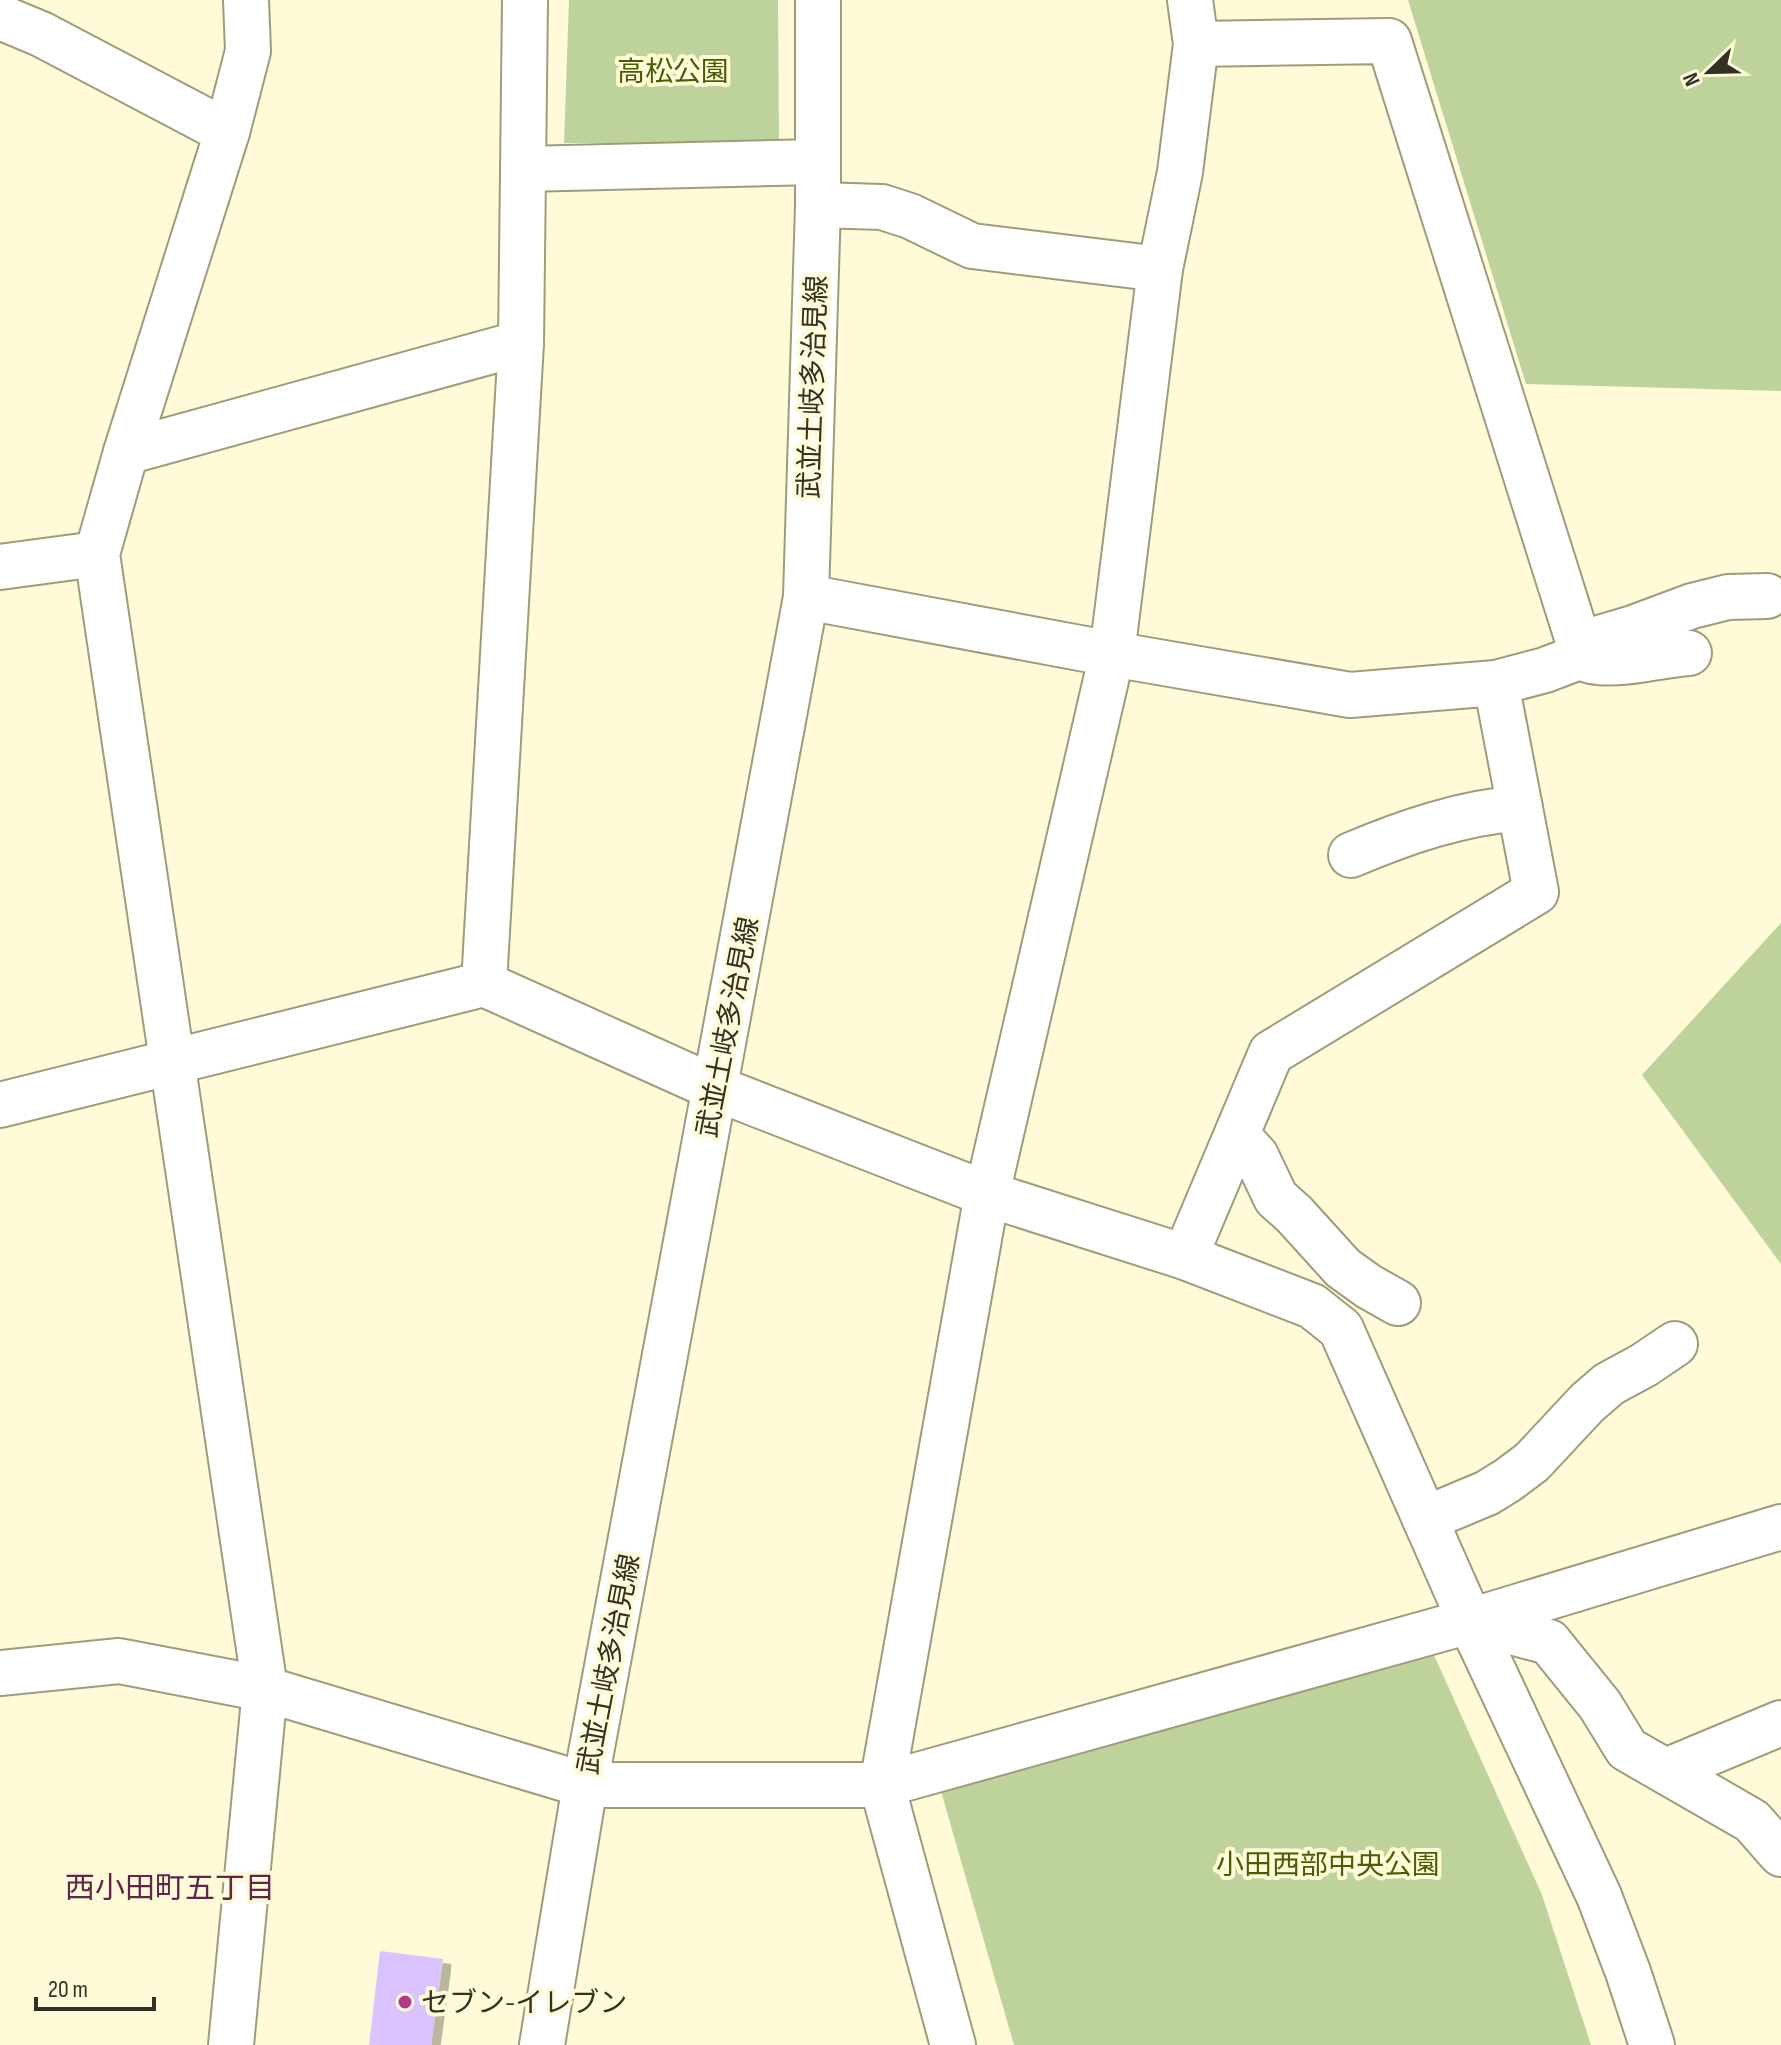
<svg xmlns="http://www.w3.org/2000/svg" width="1781" height="2045" font-family="'Sofia Sans Condensed','Noto Sans JP',sans-serif">
  <defs>
    <filter id="shadow"><feDropShadow dx="9" dy="5" stdDeviation="0" flood-color="#0004"/></filter>
  </defs>
  <rect width="100%" height="100%" fill="#fffad7"/>
  <g fill="#bed29c">
    <polygon points="569,0 778,0 779,143 564,143"/>
    <polygon points="1408,0 1781,0 1781,391 1526,384"/>
    <polygon points="1781,923 1781,1264 1642,1075"/>
    <polygon points="1429,1644 1542,1895 1591,2045 1014,2045 940,1788"/>
  </g>
  <polygon fill="#dbc3ff" filter="url(#shadow)" points="380,1951 443,1959 431,2045 369,2045"/>
  <g fill="none" stroke-linecap="round" stroke-linejoin="round">
    <defs>
      <g id="minor">
        <polyline points="0,17 41,34 227,132"/>
        <polyline points="523,169 817,162"/>
        <polyline points="818,205 882,207 910,216 972,246 1160,269"/>
        <polyline points="126,452 521,343"/>
        <polyline points="0,567 97,554"/>
        <polyline points="806,597 1112,654 1350,695 1496,683 1545,670 1579,657 1579,644 1389,41 1196,44"/>
        <polyline points="1579,644 1633,628 1692,606 1728,597 1767,596"/>
        <path d="M 1579,657 C 1585,659 1591,662 1598,662 C 1628,665 1659,655 1689,653"/>
        <path d="M 1351,855 C 1405,832 1461,813 1520,808"/>
        <polyline points="484,984 521,343 525,0"/>
        <polyline points="0,1105 484,984 715,1088 987,1194 1185,1257 1312,1306 1341,1329 1470,1621 1599,1896 1628,1972 1652,2045"/>
        <polyline points="1237,1135 1256,1156 1276,1198 1294,1214 1343,1268 1368,1286 1398,1303"/>
        <polyline points="1185,1257 1271,1053 1536,892 1496,683"/>
        <polyline points="1425,1519 1487,1493 1508,1480 1532,1462 1587,1403 1609,1384 1644,1365 1675,1344"/>
        <polyline points="1470,1621 1549,1642 1600,1705 1627,1749 1752,1821 1781,1854"/>
        <polyline points="0,1673 119,1661 265,1689 585,1785 882,1785 1470,1621 1781,1527"/>
        <polyline points="1666,1771 1781,1723"/>
        <polyline points="231,2045 265,1689 97,554 126,452 227,132 248,51 246,0"/>
        <polyline points="953,2045 882,1785 987,1194 1112,654 1160,269 1180,172 1196,44 1190,0"/>
      </g>
      <polyline id="major" points="542,2045 585,1785 806,597 818,205 818,0"/>
    </defs>
    <use href="#minor" stroke="#a19b7b" stroke-width="48"/>
    <use href="#major" stroke="#a19b7b" stroke-width="48"/>
    <use href="#minor" stroke="#fff" stroke-width="44"/>
    <use href="#major" stroke="#fff" stroke-width="44"/>
  </g>
  <circle fill="#b53888" stroke="#fffad7" stroke-width="3" cx="405" cy="2002" r="8"/>
  <g text-anchor="middle" stroke-width="8" stroke-linejoin="round" paint-order="stroke">
    <g font-size="28" fill="#475e04" stroke="#fffad7">
      <text x="673" y="81">高松公園</text>
      <text x="1328" y="1874">小田西部中央公園</text>
    </g>
    <g font-size="28" fill="#333124" stroke="#fffad7">
      <text transform="translate(812 387) rotate(-88)" y="10">武並土岐多治見線</text>
      <text transform="translate(727 1027) rotate(-79)" y="10">武並土岐多治見線</text>
      <text transform="translate(608 1664) rotate(-79)" y="10">武並土岐多治見線</text>
    </g>
    <g font-size="28" fill="#333124" stroke="#fffad7" text-anchor="start">
      <text x="421" y="2012">セブン-イレブン</text>
    </g>
    <g font-size="30" fill="#61254a" stroke="#fffad7">
      <text x="170" y="1898">西小田町五丁目</text>
    </g>
  </g>
  <g transform="translate(1709 72) rotate(247)" stroke="#fffad7" stroke-width="6" paint-order="stroke">
  <path d="M0-6L14 30L0 20L-14 30Z" fill="#333124"/>
  <text y="-12" font-size="22" font-weight="bold" text-anchor="middle" fill="#333124">N</text>
  </g>
  <path d="M36 1997v12h118v-12" fill="none" stroke="#333124" stroke-width="4"/>
  <text x="48" y="1997" font-size="24" fill="#333124" stroke="#fffad7" stroke-width="6" paint-order="stroke">20 m</text>
</svg>
